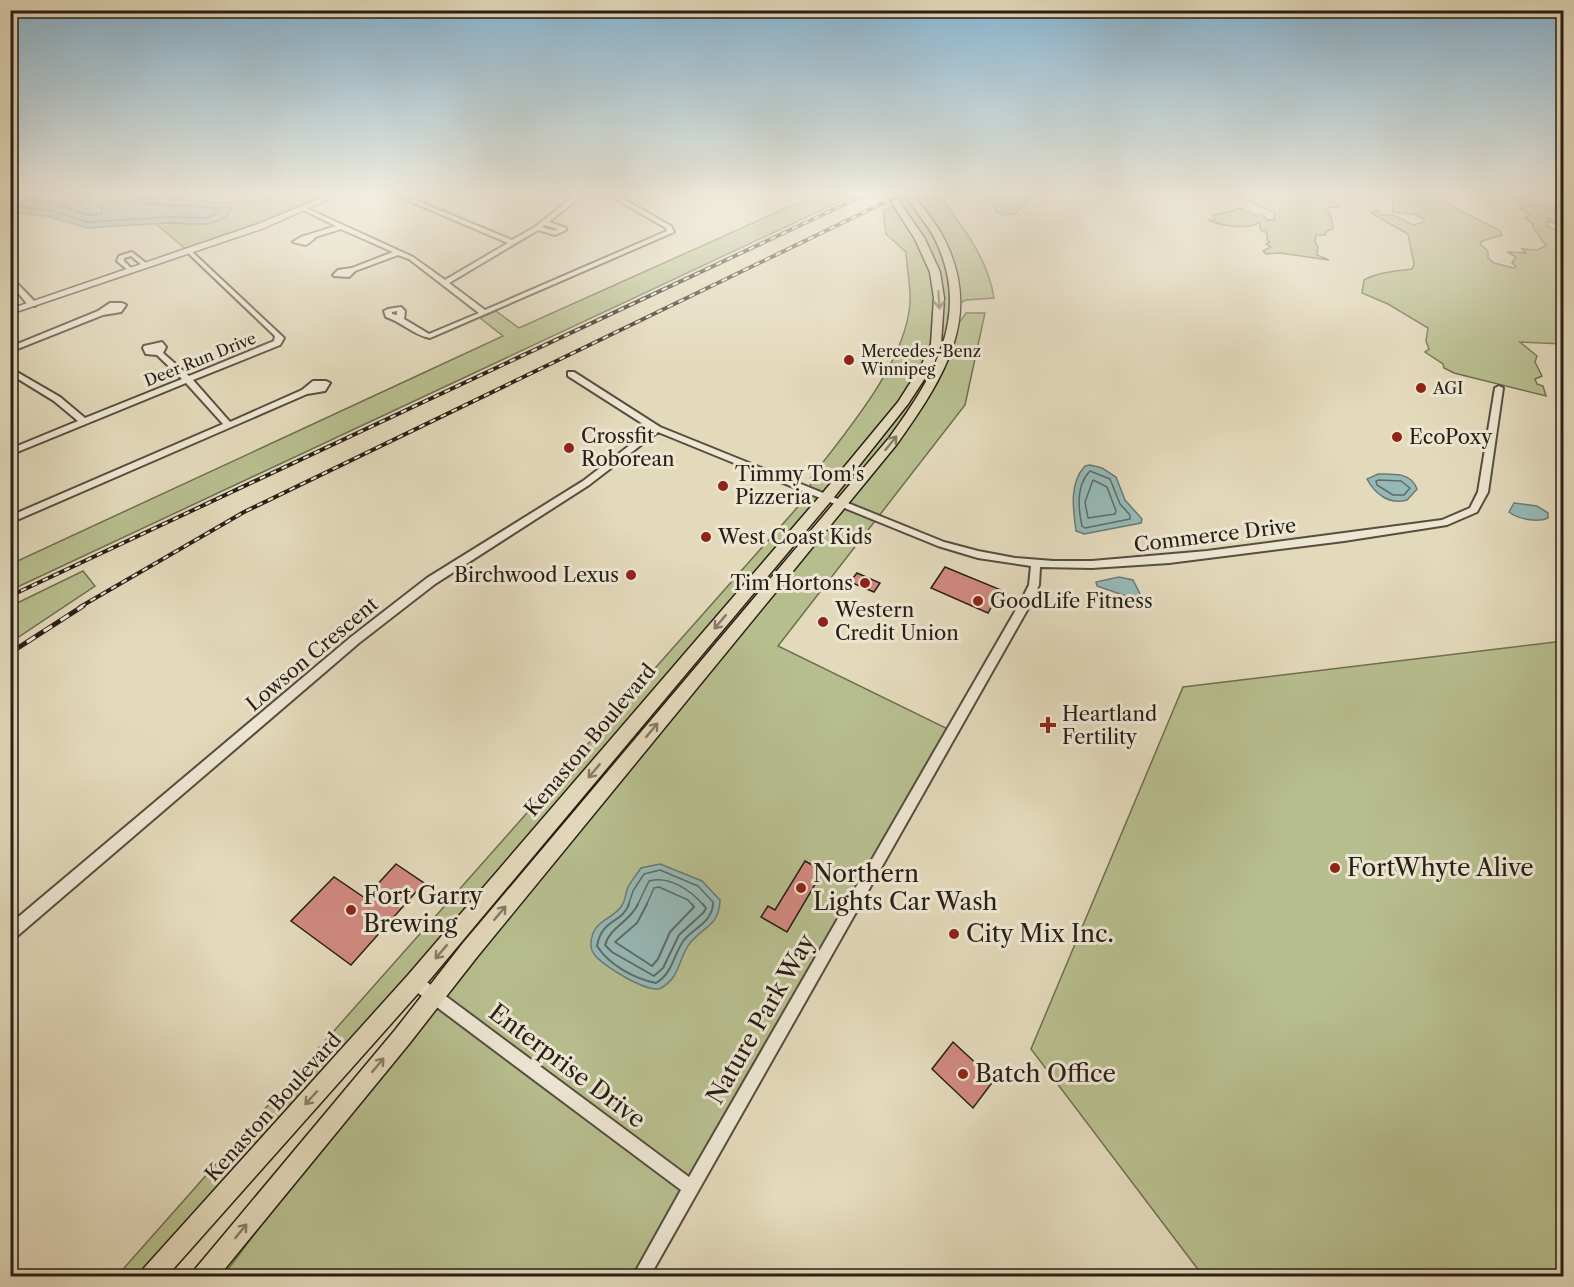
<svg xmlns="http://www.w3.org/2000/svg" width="1574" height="1287" font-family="'Libre Caslon Text',serif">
  <rect width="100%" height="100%" fill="#e3d9bb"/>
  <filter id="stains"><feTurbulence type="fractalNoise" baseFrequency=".00333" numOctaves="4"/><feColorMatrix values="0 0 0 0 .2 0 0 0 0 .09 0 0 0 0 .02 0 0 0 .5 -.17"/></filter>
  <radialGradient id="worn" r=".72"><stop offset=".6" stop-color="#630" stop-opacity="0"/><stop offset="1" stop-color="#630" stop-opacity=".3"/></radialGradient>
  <g fill="#b7be8e" stroke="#6f6e52" stroke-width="1.5">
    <polygon points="822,192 860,192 11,590 11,564 503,336 480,318 496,311 519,328"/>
    <path d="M 923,192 L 937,192 C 960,224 988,257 994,298 L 966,300 L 956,305 L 954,330 L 966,313 L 985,313 L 965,405 L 778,646 L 952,731 L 642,1276 L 223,1276 L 434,995 L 840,504 L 826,498 L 152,1276 L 117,1276 L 811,492 L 810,479 C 845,433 906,363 910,303 C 911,287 907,269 906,252 L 886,234 L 883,211 Z"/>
    <path d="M 1245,192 L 1299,192 L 1296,194 L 1318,199 L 1321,192 L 1328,193 L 1328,199 L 1340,206 L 1327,208 L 1332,220 L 1333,229 L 1327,231 L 1325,235 L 1316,235 L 1315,242 L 1318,247 L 1317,255 L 1329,260 L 1280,253 L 1266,254 L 1263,251 L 1271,247 L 1266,244 L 1270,242 L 1267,240 L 1267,233 L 1261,230 L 1259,222 C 1249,231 1219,225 1208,220 L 1215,220 L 1213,215 C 1223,213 1230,212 1240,208 L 1257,216 L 1262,214 L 1267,220 L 1274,220 L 1275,213 L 1234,195 L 1246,195 Z"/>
    <path d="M 1405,192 L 1436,192 L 1455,208 L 1499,230 L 1502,235 L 1482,241 L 1480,244 L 1488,251 L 1488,258 L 1494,263 L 1514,268 L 1516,266 L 1512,263 L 1516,257 L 1507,252 L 1526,253 L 1522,249 L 1537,250 L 1546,246 L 1532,226 L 1533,224 L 1525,218 L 1530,215 L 1520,209 L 1524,207 L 1520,205 L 1524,202 L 1516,201 L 1521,199 L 1532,203 L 1539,203 L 1554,210 L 1554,204 L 1563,203 L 1563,215 L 1552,212 L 1563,215 L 1563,218 L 1557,219 L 1563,223 L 1549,218 L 1548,220 L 1556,223 L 1546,222 L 1547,226 L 1563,233 L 1563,344 L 1520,342 L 1537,356 L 1535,362 L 1542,376 L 1535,379 L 1537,384 L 1543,386 L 1546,396 L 1454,373 L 1444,368 L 1443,364 L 1425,352 L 1429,349 L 1426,341 L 1428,328 L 1388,304 L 1362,293 L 1364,280 C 1379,272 1395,271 1412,269 L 1414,264 L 1408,234 L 1371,213 L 1378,210 L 1381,215 L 1393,215 L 1413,225 L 1424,222 L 1424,219 L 1414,214 L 1393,212 L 1393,201 L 1406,195 Z"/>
    <polygon points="339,193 188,251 155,223 208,224 226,217 226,204 222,203"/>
    <polygon points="83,571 95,586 11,642 11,606"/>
    <polygon points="1563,641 1563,1276 1203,1276 1031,1049 1183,687"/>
  </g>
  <g fill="#96b9b7" stroke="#6a7b76" stroke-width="1.5">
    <polygon points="10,192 53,192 208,201 226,204 231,210 226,217 208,224 167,223 87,228 47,216 11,212"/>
    <polygon points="988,192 1037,192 1015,214 1005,215 996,212"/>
    <path d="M 1090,465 L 1102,468 L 1116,477 L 1125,500 L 1142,519 L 1141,523 L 1084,534 L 1076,531 C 1073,509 1069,483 1085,466 Z"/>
    <path d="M 1378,474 C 1393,474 1411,472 1417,489 L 1407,500 C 1389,505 1375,494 1367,479 Z"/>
    <path d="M 1514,503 L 1537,506 L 1548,513 L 1548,518 C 1538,523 1518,519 1509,512 Z"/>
    <polygon points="1119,577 1133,580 1141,596 1140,601 1097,586 1096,582"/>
    <path d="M 660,864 L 702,881 L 720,900 C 719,926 705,925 690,943 C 678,958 681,977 661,988 C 649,994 602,966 594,954 C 589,948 591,939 593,933 C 599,920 612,918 620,908 C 626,902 625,894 628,887 C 632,880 637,874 641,868 Z"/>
  </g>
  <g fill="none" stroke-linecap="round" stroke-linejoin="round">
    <g stroke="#5e6c66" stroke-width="1.5">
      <polyline points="10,199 50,202 88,215 102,214 102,209 89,202 87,192"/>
      <polyline points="10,206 49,210 88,222 166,217 207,218 219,212 217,209 208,207 100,201 94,192"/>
      <path d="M 1090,471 L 1110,479 L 1120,504 L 1130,515 L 1130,519 L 1085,528 L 1082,526 C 1078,508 1076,485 1090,471 Z"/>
      <polygon points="1093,480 1107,487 1116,511 1115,514 1088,518 1085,502"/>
      <polygon points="1379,480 1401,481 1410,488 1404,495 1393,495 1377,485 1376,481"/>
      <polyline points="628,906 633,891 644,874 660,870 698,886 713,902 713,906"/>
      <path d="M 637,906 L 649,881 C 669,875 692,891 704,906"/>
      <polyline points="646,906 654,888 659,887 688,900 693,906"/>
    </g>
    <g stroke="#5e6c66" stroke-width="2">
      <path d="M 629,904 C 622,924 602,918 597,946 C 609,965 635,979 656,983 C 673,973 673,955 684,940 C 694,928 712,922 713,904"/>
      <path d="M 638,904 C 630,922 610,927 605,945 L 612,952 L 654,976 L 663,968 L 679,935 L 704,912 L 706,908 L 703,904"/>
      <polyline points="647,904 637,923 615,942 652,966 658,959 670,932 694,907 692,904"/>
    </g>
  </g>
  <g fill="#d18981" stroke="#271f15" stroke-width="1.5">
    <polygon points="945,567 1001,590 988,613 931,588"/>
    <polygon points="857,573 880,583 874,592 850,582"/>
    <polygon points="805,861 823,871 787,932 761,917 768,906 775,910"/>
    <polygon points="396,864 424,883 351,965 291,921 334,877 365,898"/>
    <polygon points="953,1042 994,1080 973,1108 932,1069"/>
  </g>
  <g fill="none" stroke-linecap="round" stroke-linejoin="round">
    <defs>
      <g id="minor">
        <path d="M 401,192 L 407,192 L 405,195 L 406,196 L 512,240 L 535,227 L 579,192 L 586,192 L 549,222 L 566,228 L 566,230 L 555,235 L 538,230 L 449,283 L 485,310 L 667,231 L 666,228 L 604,192 L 611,192 L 671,226 L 674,232 L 430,338 C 413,335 402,322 386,317 L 384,311 L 388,309 L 401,307 L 405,311 L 404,319 L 429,334 L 479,313 L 409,259 L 398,255 L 355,271 L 349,277 L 334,276 L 333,275 L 338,270 L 352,268 L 393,252 L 341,229 L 315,237 L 314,239 L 306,245 L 293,242 L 301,237 L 336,226 L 301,209 L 306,208 L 413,257 L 445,280 L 508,243 L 402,198 L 398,195 ZM 545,225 L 558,229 L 554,231 L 542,227 ZM 397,311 L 397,315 L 392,314 L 392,312 Z"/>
        <polygon points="189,249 284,338 280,345 193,380 230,422 302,390 313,381 326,381 330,383 325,391 307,394 10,523 10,516 223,424 186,383 10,455 10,449 78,421 54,401 10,374 10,368 60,397 85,418 182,379 157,355 146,354 143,348 144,346 162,342 166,347 163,353 189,376 274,341 275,336 187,252 187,250"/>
        <polygon points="132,252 147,264 147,266 143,266 131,256 124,258 124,261 133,270 130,272 117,261 119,256"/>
        <polygon points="10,276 35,302 35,306 29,306 10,283"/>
        <polygon points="110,303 122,303 126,305 121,312 103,315 10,352 10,347 98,311"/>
        <polygon points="568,372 574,372 660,427 944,542 978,551 1015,558 1053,561 1092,561 1207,551 1442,520 1470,508 1478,492 1495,388 1499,386 1503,388 1488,492 1477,512 1447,525 1344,541 1169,563 1092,568 1040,567 1039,585 1030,605 650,1276 633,1276 681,1190 410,987 408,982 410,977 415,975 420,977 689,1177 1021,601 1029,585 1031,566 978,558 938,546 658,432 589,485 435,584 359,643 15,938 10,939 10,924 351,637 427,578 583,481 651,429 568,376"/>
      </g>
      <polygon id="tertiary" points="336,192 345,192 264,228 10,314 10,309 258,224"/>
      <g id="primary">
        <polygon points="885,192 893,192 925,239 940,272 944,298 941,344 933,366 908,404 831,501 422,989 167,1276 140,1276 144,1268 408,975 821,495 898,402 921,366 931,344 934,298 930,272 915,239"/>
        <path d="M 903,192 L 911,192 C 922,207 935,221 943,237 C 985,316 943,379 897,444 L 477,957 L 409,1044 L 219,1276 L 192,1276 L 196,1268 L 395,1030 L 463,943 L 889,438 C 934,376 973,314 934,237 C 925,221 912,207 903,192 Z"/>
      </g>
    </defs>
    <use href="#minor" stroke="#564e3e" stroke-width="4"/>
    <use href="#tertiary" stroke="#564e3e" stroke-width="3"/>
    <use href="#primary" stroke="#271f15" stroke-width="3"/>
    <use href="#minor" fill="#ede6d3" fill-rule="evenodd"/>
    <use href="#tertiary" fill="#ede6d3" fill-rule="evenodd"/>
    <use href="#primary" fill="#e3d9bb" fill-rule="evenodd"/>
    <defs>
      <g id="rail-far1">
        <polyline points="10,596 871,192"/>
        <polyline points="80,607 244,512 906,192"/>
      </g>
      <polyline id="rail" points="10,653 83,606"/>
    </defs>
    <use href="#rail-far1" stroke="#271f15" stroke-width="4"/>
    <use href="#rail" stroke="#271f15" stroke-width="5"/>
    <use href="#rail-far1" stroke="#ede6d3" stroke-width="2" stroke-dasharray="6" stroke-linecap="butt"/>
    <use href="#rail" stroke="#ede6d3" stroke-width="3" stroke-dasharray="10" stroke-linecap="butt"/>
  </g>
  <defs><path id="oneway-shaft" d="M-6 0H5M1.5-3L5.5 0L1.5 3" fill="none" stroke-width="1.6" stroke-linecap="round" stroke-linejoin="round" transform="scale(1.5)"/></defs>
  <g stroke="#857c68">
    <use href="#oneway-shaft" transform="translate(939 300) rotate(86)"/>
    <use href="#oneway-shaft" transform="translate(891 443) rotate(-51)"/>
    <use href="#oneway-shaft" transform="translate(720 622) rotate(130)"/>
    <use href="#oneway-shaft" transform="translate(652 730) rotate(-50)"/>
    <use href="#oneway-shaft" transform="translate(594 771) rotate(130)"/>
    <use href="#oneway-shaft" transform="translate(500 913) rotate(-50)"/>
    <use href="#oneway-shaft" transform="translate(441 952) rotate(130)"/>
    <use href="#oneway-shaft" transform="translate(378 1065) rotate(-50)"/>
    <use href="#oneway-shaft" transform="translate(311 1098) rotate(132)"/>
    <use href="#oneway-shaft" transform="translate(241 1231) rotate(-51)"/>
  </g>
  <linearGradient id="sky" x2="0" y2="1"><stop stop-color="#87b6d4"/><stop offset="0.52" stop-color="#f2eee0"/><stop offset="1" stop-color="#f2eee0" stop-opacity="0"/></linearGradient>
  <rect width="1574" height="372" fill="url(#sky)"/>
  <g fill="#8f2418" stroke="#ede6d3" stroke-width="2">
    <circle cx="849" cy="360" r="6"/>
    <circle cx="1421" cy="388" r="6"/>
    <circle cx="1397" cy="437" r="6"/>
    <circle cx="569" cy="448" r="6"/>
    <circle cx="723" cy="486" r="6"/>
    <circle cx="706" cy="537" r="6"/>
    <circle cx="631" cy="575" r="6"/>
    <circle cx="865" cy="583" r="6"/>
    <circle cx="978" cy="601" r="6"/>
    <circle cx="823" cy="622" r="6"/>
    <path d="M1045 716h6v6h6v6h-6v6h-6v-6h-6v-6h6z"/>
    <circle cx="1335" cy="868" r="6"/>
    <circle cx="801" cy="888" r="6"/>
    <circle cx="351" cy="910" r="6"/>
    <circle cx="954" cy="934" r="6"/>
    <circle cx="963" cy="1074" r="6"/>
  </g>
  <g text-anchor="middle" stroke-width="6" stroke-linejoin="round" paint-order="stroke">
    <g font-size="16" fill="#271f15" stroke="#ede6d3" text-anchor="start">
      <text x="861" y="357">Mercedes-Benz<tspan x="861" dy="18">Winnipeg</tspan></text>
      <text x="1433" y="394">AGI</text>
    </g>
    <g font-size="16" fill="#271f15" stroke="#ede6d3">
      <text transform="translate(200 359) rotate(-22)" y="6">Deer Run Drive</text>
    </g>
    <g font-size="20" fill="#271f15" stroke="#ede6d3" text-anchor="start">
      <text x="581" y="443">Crossfit<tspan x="581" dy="23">Roborean</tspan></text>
      <text x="1409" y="444">EcoPoxy</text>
      <text x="735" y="481">Timmy Tom's<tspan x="735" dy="23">Pizzeria</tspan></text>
      <text x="718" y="544">West Coast Kids</text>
      <text x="619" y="582" text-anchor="end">Birchwood Lexus</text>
      <text x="853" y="590" text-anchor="end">Tim Hortons</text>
      <text x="990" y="608">GoodLife Fitness</text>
      <text x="835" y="617">Western<tspan x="835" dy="23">Credit Union</tspan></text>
      <text x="1062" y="721">Heartland<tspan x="1062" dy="23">Fertility</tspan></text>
    </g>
    <g font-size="20" fill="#271f15" stroke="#ede6d3">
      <text transform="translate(1215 535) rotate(-7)" y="7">Commerce Drive</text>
      <text transform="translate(312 654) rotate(-40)" y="7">Lowson Crescent</text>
      <text transform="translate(590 740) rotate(-50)" y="7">Kenaston Boulevard</text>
      <text transform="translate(273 1107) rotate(-48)" y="7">Kenaston Boulevard</text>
    </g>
    <g font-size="24" fill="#271f15" stroke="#ede6d3" text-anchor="start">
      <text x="1347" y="876">FortWhyte Alive</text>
      <text x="813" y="882">Northern<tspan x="813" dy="28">Lights Car Wash</tspan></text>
      <text x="363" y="904">Fort Garry<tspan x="363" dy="28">Brewing</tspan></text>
      <text x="966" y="942">City Mix Inc.</text>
      <text x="975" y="1082">Batch Office</text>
    </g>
    <g font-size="24" fill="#271f15" stroke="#ede6d3">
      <text transform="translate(761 1019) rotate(-60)" y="8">Nature Park Way</text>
      <text transform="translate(567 1066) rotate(37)" y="8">Enterprise Drive</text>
    </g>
  </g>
  <rect width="1574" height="1287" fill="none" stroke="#e3d9bb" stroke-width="36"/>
  <rect x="12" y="12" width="1550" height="1263" fill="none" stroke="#271f15" stroke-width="3"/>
  <rect x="18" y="18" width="1538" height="1251" fill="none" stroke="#271f15" stroke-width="1.5"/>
  <rect width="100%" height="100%" filter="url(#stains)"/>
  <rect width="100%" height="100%" fill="url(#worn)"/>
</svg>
